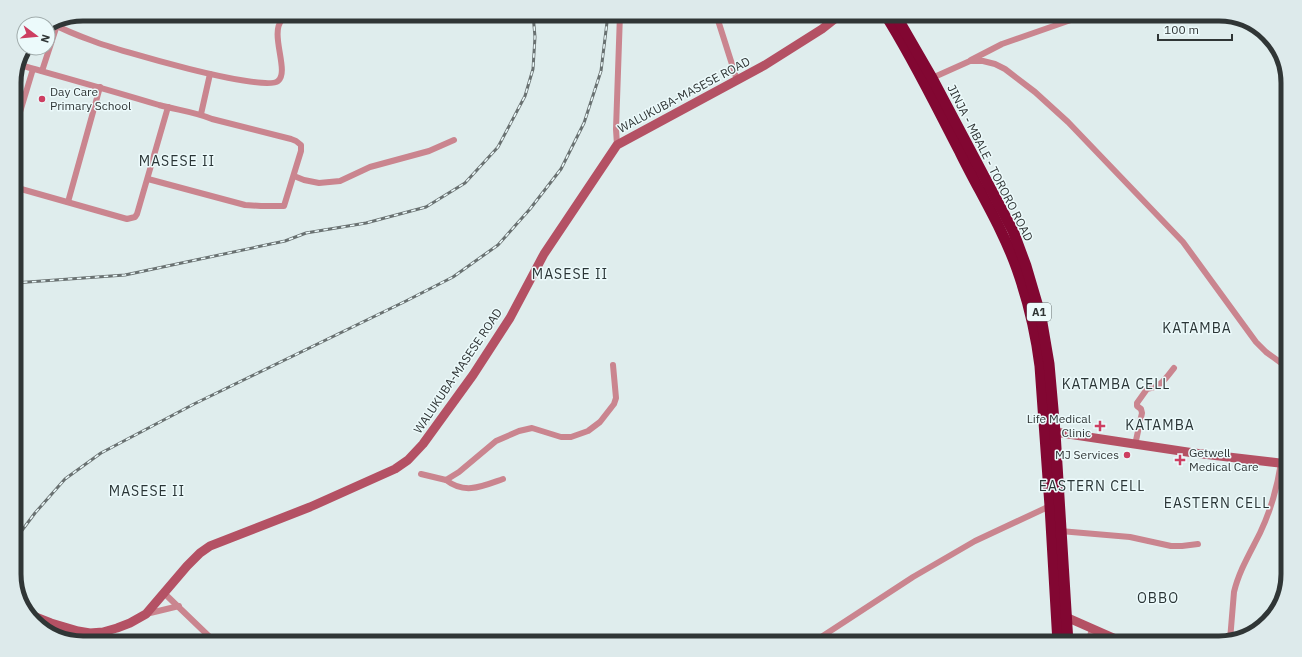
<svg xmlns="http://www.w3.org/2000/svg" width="1302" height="657" font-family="'IBM Plex Sans',sans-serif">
  <rect width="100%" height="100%" fill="#dfeded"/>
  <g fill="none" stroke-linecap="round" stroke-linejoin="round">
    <g stroke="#ca858f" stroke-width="6">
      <polyline points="716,14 737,80"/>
      <path d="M 51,23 C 64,30 79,36 93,41 C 116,50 264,93 278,81 C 290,72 269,33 282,20 C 285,17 289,16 293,14"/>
      <polyline points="971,60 1002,44 1088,14"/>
      <path d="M 20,65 C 66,78 113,91 159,105 C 177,110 195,112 212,119 L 291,139 L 296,141 L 301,145 L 301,151 L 284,206 L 261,206 L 245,205 L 148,179"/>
      <polyline points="42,71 59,19"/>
      <polyline points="932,78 970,61 983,61 995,64 1005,69 1035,92 1068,122 1183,242 1256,342 1266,352 1288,368"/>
      <polyline points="14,98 23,101"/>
      <polyline points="201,114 210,74"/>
      <polyline points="14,132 33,69"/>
      <polyline points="617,145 616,129 620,14"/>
      <polyline points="294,176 304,180 319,183 340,181 370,167 429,151 454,140"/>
      <polyline points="14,187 127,219 135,217 137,214 168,107"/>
      <polyline points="68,202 100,87"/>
      <path d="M 1135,445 L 1142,413 L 1141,409 L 1137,406 L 1137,403 L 1147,389 C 1161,387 1165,379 1174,368"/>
      <polyline points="421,474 446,480 459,472 496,441 519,431 532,428 561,437 571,437 588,431 600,422 614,404 616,398 613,365"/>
      <path d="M 446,480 C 465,495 483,486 503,479"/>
      <polyline points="1060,531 1130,537 1171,546 1182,546 1198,544"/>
      <polyline points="164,593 216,643"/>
      <polyline points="146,614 179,606"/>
      <path d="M 1230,640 L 1234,592 C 1239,571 1250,553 1260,533 C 1271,510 1277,489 1281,463"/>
      <polyline points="812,643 913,577 975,541 1050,506"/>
      <polyline points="1088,643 1092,629"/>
    </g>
    <g stroke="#b45164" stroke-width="9">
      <polyline points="1055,432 1194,453 1288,464"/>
      <polyline points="28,614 51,623 78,631 90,633 103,632 117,628 130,623 146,614 187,566 200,553 210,546 310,507 357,486 395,469 408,460 423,444 473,375 510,318 544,254 617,145 765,65 822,29 841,14"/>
      <polyline points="1066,617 1125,643"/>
    </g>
    <g stroke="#820732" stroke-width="11">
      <path d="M 885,14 C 913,58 936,106 960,152 C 979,191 1003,229 1017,269 C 1028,300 1036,334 1040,366 L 1050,506 L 1058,643"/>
      <polyline points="895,14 932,78 1013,231 1026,266 1041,317 1049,364 1055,432 1068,643"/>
    </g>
    <defs>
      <g id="rail">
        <polyline points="14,283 125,275 285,241 306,233 366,223 426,207 465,183 498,147 525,96 533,69 535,37 533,14"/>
        <polyline points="14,541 35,513 65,479 101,453 194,404 406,301 453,277 498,245 530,209 561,169 584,123 601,71 608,14"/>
      </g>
    </defs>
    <use href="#rail" stroke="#697171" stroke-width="3"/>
    <use href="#rail" stroke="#ecfafb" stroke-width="1.5" stroke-dasharray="4.5" stroke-linecap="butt"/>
  </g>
  <g fill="#cd3e61" stroke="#ecfafb" stroke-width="1.5">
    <circle cx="42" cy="99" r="4"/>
    <path d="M1098 420h4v4h4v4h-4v4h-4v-4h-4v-4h4z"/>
    <circle cx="1127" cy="455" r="4"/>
    <path d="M1178 454h4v4h4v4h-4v4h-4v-4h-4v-4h4z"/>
  </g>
  <g text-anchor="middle" stroke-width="3" stroke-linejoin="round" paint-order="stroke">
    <rect fill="#ecfafb" stroke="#687171" stroke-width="1" x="1027" y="303" width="24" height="18" rx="3"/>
    <g font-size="11" font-weight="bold" fill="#303636">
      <text x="1039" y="316">A1</text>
    </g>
    <g font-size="12" fill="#303636" stroke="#ecfafb" text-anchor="start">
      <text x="50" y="96">Day Care<tspan x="50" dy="14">Primary School</tspan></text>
      <text x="1091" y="423" text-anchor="end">Life Medical<tspan x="1091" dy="14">Clinic</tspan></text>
      <text x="1189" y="457">Getwell<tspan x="1189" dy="14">Medical Care</tspan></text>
      <text x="1119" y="459" text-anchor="end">MJ Services</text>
    </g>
    <g font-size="12" fill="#303636" stroke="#ecfafb">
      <text transform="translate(684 95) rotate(-28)" y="4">WALUKUBA-MASESE ROAD</text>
      <text transform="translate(990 163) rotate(63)" y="4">JINJA - MBALE - TORORO ROAD</text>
      <text transform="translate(458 371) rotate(-56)" y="4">WALUKUBA-MASESE ROAD</text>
    </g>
    <g font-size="14" letter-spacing="1" fill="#2a3536" stroke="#ecfafb">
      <text x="177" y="166">MASESE II</text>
      <text x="570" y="279">MASESE II</text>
      <text x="1197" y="333">KATAMBA</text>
      <text x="1116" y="389">KATAMBA CELL</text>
      <text x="1160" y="430">KATAMBA</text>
      <text x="1092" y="491">EASTERN CELL</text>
      <text x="147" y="496">MASESE II</text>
      <text x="1217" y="508">EASTERN CELL</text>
      <text x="1158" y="603">OBBO</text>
    </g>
  </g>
  <path d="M0 0H1302V657H0ZM83 21H1219A62 62 0 0 1 1281 83V574A62 62 0 0 1 1219 636H83A62 62 0 0 1 21 574V83A62 62 0 0 1 83 21Z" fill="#ddeaeb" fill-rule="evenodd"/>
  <path fill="none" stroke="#303636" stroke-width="5" d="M83 21H1219A62 62 0 0 1 1281 83V574A62 62 0 0 1 1219 636H83A62 62 0 0 1 21 574V83A62 62 0 0 1 83 21Z"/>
  <g transform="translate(36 36) rotate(106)"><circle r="19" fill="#ecfafb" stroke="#a1acac"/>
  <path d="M0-3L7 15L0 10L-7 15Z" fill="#cd3e61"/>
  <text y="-6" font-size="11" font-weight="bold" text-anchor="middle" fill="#303636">N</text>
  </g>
  <path d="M1158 34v6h74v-6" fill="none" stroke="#303636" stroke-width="2"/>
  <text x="1164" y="34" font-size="12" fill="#303636" stroke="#ecfafb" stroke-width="3" paint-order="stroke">100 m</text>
</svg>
